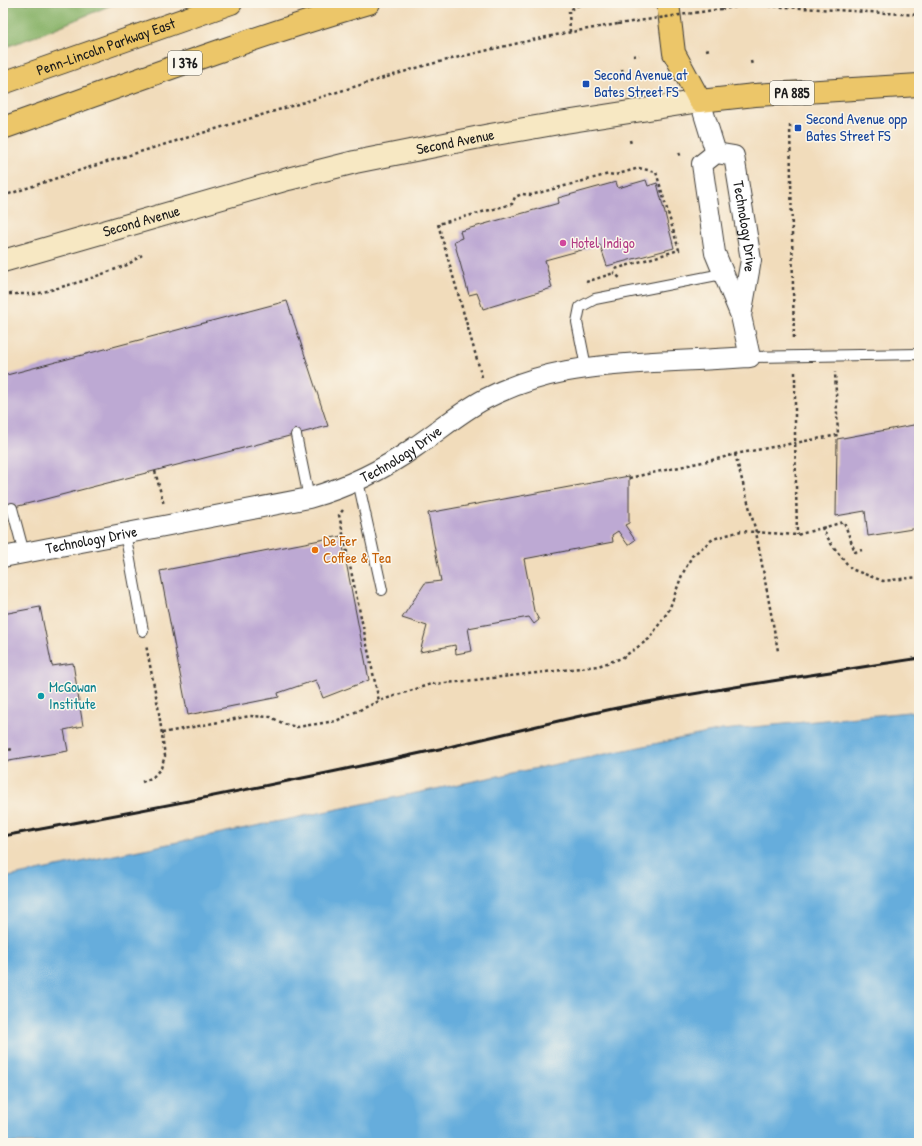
<svg xmlns="http://www.w3.org/2000/svg" width="922" height="1146" font-family="'Patrick Hand',sans-serif">
  <rect width="100%" height="100%" fill="#fbf7ec"/>
  <filter id="ink" filterUnits="userSpaceOnUse"><feTurbulence type="fractalNoise" baseFrequency=".025" numOctaves="2"/><feDisplacementMap in="SourceGraphic" scale="8" xChannelSelector="R" yChannelSelector="G"/><feConvolveMatrix kernelMatrix="1 2 1 2 8 2 1 2 1" color-interpolation-filters="sRGB"/></filter>
  <filter id="wash" filterUnits="userSpaceOnUse"><feTurbulence type="fractalNoise" baseFrequency=".012" numOctaves="4" result="noise"/><feDisplacementMap in="SourceGraphic" scale="16" xChannelSelector="R" yChannelSelector="G"/><feGaussianBlur stdDeviation="0.9" result="paint"/><feColorMatrix in="noise" values="0 0 0 0 0 0 0 0 0 0 0 0 0 0 0 0 0 1.4 0 .05"/><feComposite in="paint" operator="in"/></filter>
  <g filter="url(#wash)">
    <rect width="100%" height="100%" fill="#f1dcbb"/>
    <polygon fill="#8ab46b" stroke="#536844" points="3,3 116,3 39,35 3,48"/>
    <polygon fill="#66addc" stroke="#41647c" points="919,711 919,1143 3,1143 3,878 722,730"/>
    <g id="blocks">
      <g fill="#bda9d3">
        <polygon points="646,180 648,186 657,183 674,248 607,266 600,245 545,260 552,288 483,309 477,293 469,295 454,241 462,238 460,231 559,203 558,198 616,182 618,188"/>
        <polygon points="287,301 328,426 3,510 3,376"/>
        <polygon points="919,424 919,528 868,536 865,511 836,516 837,439"/>
        <polygon points="629,476 629,523 625,525 635,540 628,545 618,531 612,535 613,542 524,559 534,611 539,620 534,624 529,617 468,628 472,651 456,654 455,645 420,652 427,626 402,618 425,583 441,581 428,513"/>
        <polygon points="341,536 369,680 323,698 316,680 278,693 279,697 188,715 160,571"/>
        <polygon points="40,607 52,666 73,663 83,726 64,730 68,751 3,762 3,614"/>
      </g>
    </g>
  </g>
  <g filter="url(#ink)">
    <use href="#blocks" fill-opacity="0" stroke="#3c3934" stroke-width="1"/>
    <g fill="none" stroke-linecap="round" stroke-linejoin="round">
      <defs>
        <g id="lane">
          <polyline points="750,357 919,354"/>
          <polyline points="586,367 577,322 580,307 595,299 722,274"/>
          <polyline points="296,435 309,498"/>
          <polyline points="358,481 382,590"/>
          <polyline points="12,508 24,553"/>
          <polyline points="125,533 143,631"/>
        </g>
        <g id="street">
          <polyline points="700,101 716,153"/>
          <path id="s1" d="M 3,557 L 309,498 C 348,487 383,470 415,447 C 439,431 460,412 485,399 C 541,370 591,366 653,362 C 685,361 717,359 750,357 L 741,316 L 715,253 L 702,164 L 716,153 L 734,156 L 751,260 L 741,316"/>
        </g>
        <g id="secondary">
          <path id="s2" d="M 3,261 L 288,179 L 355,162 L 490,135 L 559,123 L 700,101"/>
        </g>
        <polyline id="primary" points="668,3 674,53 700,101 755,95 919,85"/>
        <g id="highway">
          <path id="s3" d="M 3,83 L 231,3"/>
          <path d="M 3,128 C 125,85 245,39 369,3"/>
        </g>
      </defs>
      <use href="#lane" stroke="#3c3934" stroke-width="12"/>
      <use href="#street" stroke="#3c3934" stroke-width="22"/>
      <use href="#secondary" stroke="#3c3934" stroke-width="24"/>
      <use href="#primary" stroke="#3c3934" stroke-width="24"/>
      <use href="#highway" stroke="#3c3934" stroke-width="24"/>
      <g stroke="#3c3934" stroke-width="2.5" stroke-dasharray="3 3" stroke-linecap="butt">
        <polyline points="721,9 752,5 919,15"/>
        <polyline points="570,32 569,11 576,6 590,3"/>
        <polyline points="706,50 710,49"/>
        <polyline points="633,56 639,55"/>
        <polyline points="751,61 752,65"/>
        <polyline points="622,69 624,78"/>
        <polyline points="790,125 794,341"/>
        <polyline points="630,140 631,144"/>
        <polyline points="678,155 682,153"/>
        <path d="M 3,196 L 87,168 L 423,66 C 488,50 552,34 618,24"/>
        <polyline points="586,282 614,273"/>
        <polyline points="9,294 36,294 83,281 127,265 142,255"/>
        <polyline points="795,372 795,435 797,535"/>
        <polyline points="482,377 438,224 512,204 515,197 522,194 531,195 609,174 615,175 639,168 656,172 679,250 615,269 614,273 620,278"/>
        <polyline points="735,454 756,532 778,651"/>
        <polyline points="155,471 164,505"/>
        <polyline points="629,478 721,458 735,454 838,435 835,372"/>
        <polyline points="343,510 339,515 379,701"/>
        <polyline points="822,528 844,522 855,552 862,550"/>
        <polyline points="162,733 250,716 271,717 284,724 297,727 336,721 379,701 431,684 457,682 598,666 622,658 649,639 669,610 682,575 692,556 713,539 741,531 797,535 822,528 832,545 851,569 883,581 919,577"/>
        <polyline points="3,751 13,749"/>
        <polyline points="142,782 153,777 161,768 165,756 158,706 146,645"/>
      </g>
      <use href="#lane" stroke="#fff" stroke-width="10"/>
      <use href="#street" stroke="#fff" stroke-width="20"/>
      <use href="#secondary" stroke="#f7e8c3" stroke-width="22"/>
      <use href="#primary" stroke="#ecc669" stroke-width="22"/>
      <use href="#highway" stroke="#ecc669" stroke-width="22"/>
      <path stroke="#1c1c1c" stroke-width="3" d="M 3,836 C 151,809 298,780 444,748 C 506,734 566,718 627,706 C 724,687 822,674 919,658"/>
      <polyline stroke="#3c3934" stroke-width="2.5" stroke-dasharray="3 3" stroke-linecap="butt" points="618,24 721,9"/>
    </g>
  </g>
  <g fill="#1a4fb4" stroke="#fbf7ec" stroke-width="1.5">
    <rect x="582" y="80" width="8" height="8" rx="2"/>
    <rect x="794" y="124" width="8" height="8" rx="2"/>
  </g>
  <circle fill="#d1479c" stroke="#fbf7ec" stroke-width="1.5" cx="563" cy="243" r="4"/>
  <circle fill="#e8710a" stroke="#fbf7ec" stroke-width="1.5" cx="315" cy="550" r="4"/>
  <circle fill="#0f9aa8" stroke="#fbf7ec" stroke-width="1.5" cx="41" cy="696" r="4"/>
  <g text-anchor="middle" stroke-width="3" stroke-linejoin="round" paint-order="stroke">
    <g fill="#fbf7ec" stroke="#5f5e5a" stroke-width="1">
      <rect x="168" y="51" width="34" height="24" rx="3"/>
      <rect x="770" y="81" width="44" height="24" rx="3"/>
    </g>
    <g font-size="14" font-weight="bold" fill="#1c1c1c">
      <text x="185" y="68">I 376</text>
      <text x="792" y="98">PA 885</text>
    </g>
    <g font-size="15" fill="#1c1c1c" stroke="#fbf7ec">
      <text dy="5" stroke="none"><textPath href="#s3" startOffset="109">Penn-Lincoln Parkway East</textPath></text>
      <text dy="5" stroke="none"><textPath href="#s2" startOffset="468">Second Avenue</textPath></text>
      <text dy="5" stroke="none"><textPath href="#s2" startOffset="144">Second Avenue</textPath></text>
      <text dy="5" stroke="none"><textPath href="#s1" startOffset="1093">Technology Drive</textPath></text>
      <text dy="5" stroke="none"><textPath href="#s1" startOffset="414">Technology Drive</textPath></text>
      <text dy="5" stroke="none"><textPath href="#s1" startOffset="90">Technology Drive</textPath></text>
    </g>
    <g font-size="15" fill="#164399" stroke="#fbf7ec" text-anchor="start">
      <text x="594" y="80">Second Avenue at<tspan x="594" dy="17">Bates Street FS</tspan></text>
      <text x="806" y="124">Second Avenue opp<tspan x="806" dy="17">Bates Street FS</tspan></text>
    </g>
    <g font-size="15" fill="#b23c85" stroke="#fbf7ec" text-anchor="start">
      <text x="571" y="248">Hotel Indigo</text>
    </g>
    <g font-size="15" fill="#c56008" stroke="#fbf7ec" text-anchor="start">
      <text x="323" y="546">De Fer<tspan x="323" dy="17">Coffee &amp; Tea</tspan></text>
    </g>
    <g font-size="15" fill="#0d838f" stroke="#fbf7ec" text-anchor="start">
      <text x="49" y="692">McGowan<tspan x="49" dy="17">Institute</tspan></text>
    </g>
  </g>
  <rect width="922" height="1146" fill="none" stroke="#fbf7ec" stroke-width="16"/>
</svg>
